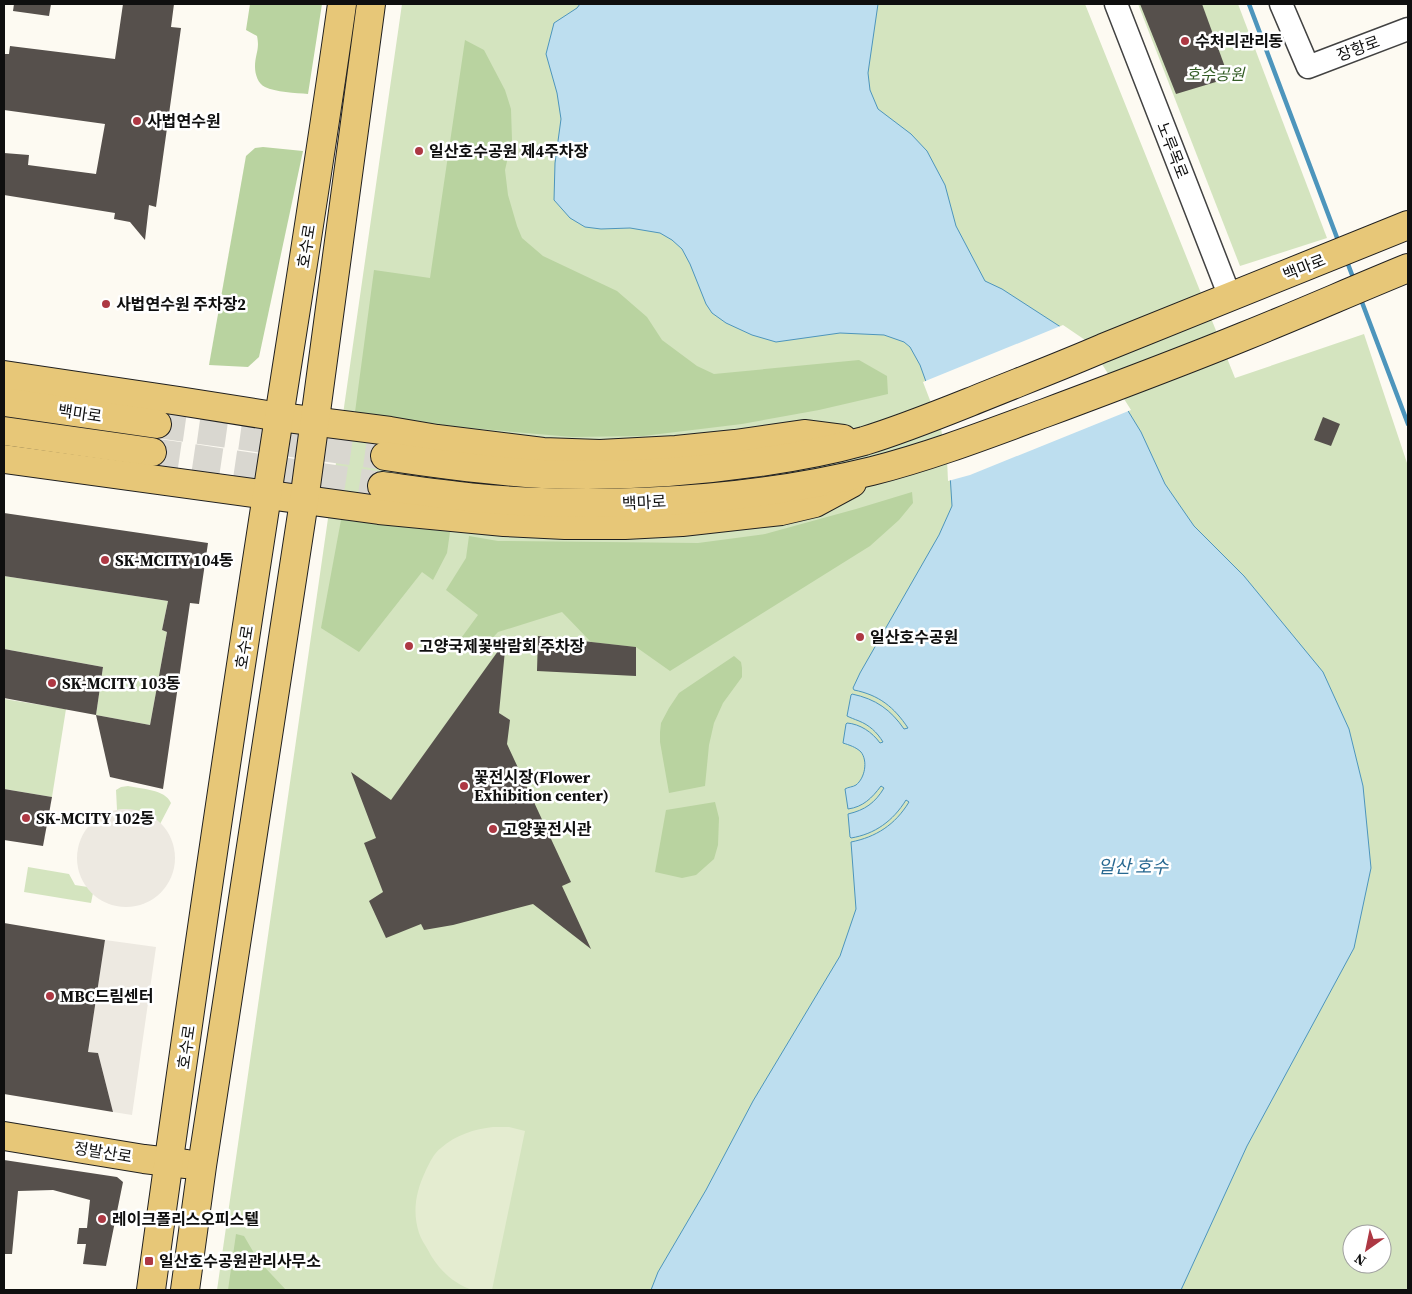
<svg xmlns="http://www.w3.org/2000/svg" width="1412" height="1294" font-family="'Source Serif 4','Noto Sans KR',serif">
  <rect width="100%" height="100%" fill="#fdfaf2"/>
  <g fill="#d4e4bf" fill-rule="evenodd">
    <path d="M 402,4 L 1085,4 L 1235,378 L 1364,334 L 1408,466 L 1408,1290 L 217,1290 ZM 1352,1234 L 1382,1234 L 1382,1264 L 1352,1264 Z"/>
    <polygon points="1138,4 1238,4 1327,238 1240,266"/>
    <polygon points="4,576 168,601 162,630 167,632 150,725 96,715 103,667 4,649"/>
    <polygon points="4,699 66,709 52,797 4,789"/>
    <path d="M 128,786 C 141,789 165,789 171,803 L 160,824 L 157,821 L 126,809 L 117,810 L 116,790 L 121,787 Z"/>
    <polygon points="28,867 69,874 75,885 94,888 91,903 24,892"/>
  </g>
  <g fill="#b9d3a0">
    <path d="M 250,4 L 322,4 L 308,94 C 296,93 275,92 265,87 C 258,84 255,74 255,67 C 255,54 260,50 257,36 L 246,30 Z"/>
    <polygon points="465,40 484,50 505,90 511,109 512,140 505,170 508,195 517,226 522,238 543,256 617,291 647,317 662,340 697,366 714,374 859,360 887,376 888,394 819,410 742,424 643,436 572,437 458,427 355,412 374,270 430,278"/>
    <polygon points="263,147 303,151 259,357 248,367 209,365 246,156 255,148"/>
    <polygon points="912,492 913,503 899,520 870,546 670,671 636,647 591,642 562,612 498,632 478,654 459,641 478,615 446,590 466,558 469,536 498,541 698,543 765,534 856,509"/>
    <polygon points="341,520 450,532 447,553 433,580 422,572 359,652 321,628"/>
    <polygon points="734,656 741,662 742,668 742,677 723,703 714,723 709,745 705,786 669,793 660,742 660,732 661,723 669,708 679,693"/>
    <polygon points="715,802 719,818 718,845 714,859 696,875 682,878 655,872 666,810"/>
    <polygon points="236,1234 244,1236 258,1260 286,1290 228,1290"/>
  </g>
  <path fill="#e4ecd0" d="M 493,1127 L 509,1127 L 525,1131 L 492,1290 C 486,1290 478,1291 473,1290 C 453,1284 437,1268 428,1250 C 425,1245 421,1239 419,1233 C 412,1211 416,1191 426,1170 C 430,1162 434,1153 441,1148 C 455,1135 475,1129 493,1127 Z"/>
  <g fill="#ede9e1">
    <circle cx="126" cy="858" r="49"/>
    <polygon points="105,940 156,947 132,1115 113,1112 98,1053 88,1052"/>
  </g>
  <path fill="#bddeef" stroke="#4d95bc" d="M 580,4 L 878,4 L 868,73 L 870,90 L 878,109 L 911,134 L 927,151 L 945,185 L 956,226 L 985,281 L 1002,289 L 1087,344 L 1141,432 L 1165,484 L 1194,526 L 1244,576 L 1323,672 L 1349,729 L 1363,786 L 1371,868 L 1354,948 L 1247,1146 L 1181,1290 L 651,1290 L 658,1272 L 706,1190 L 753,1101 L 840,956 L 856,909 L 851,842 C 876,837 895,825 909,802 L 906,800 C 893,821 875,834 851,838 L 850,837 L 848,814 C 865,810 875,803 884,788 L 881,786 C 872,798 863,807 848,809 L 845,789 C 848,787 853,787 856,785 C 865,778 868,761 861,752 C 856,747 849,745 843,743 L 846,724 L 847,723 C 860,724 872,732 880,743 L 883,742 C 877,732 869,725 859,721 C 854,719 851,718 847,716 L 851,695 L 852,694 C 876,699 891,710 904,729 L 908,728 C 894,707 879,695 854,690 L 853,688 L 860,673 L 939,535 L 952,506 L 949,458 L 943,429 L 920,365 L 910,347 L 904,342 L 884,335 L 840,333 L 776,342 L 752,335 L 726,323 L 712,313 L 706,304 L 690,264 L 682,249 L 672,240 L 660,233 L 630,228 L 601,229 L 585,227 L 570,218 L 554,200 L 555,163 L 561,119 L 557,93 L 546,54 L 554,23 L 577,8 Z"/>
  <polygon fill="#fdfaf2" points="1063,325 1088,342 1131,410 970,475 948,481 947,459 941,429 923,382"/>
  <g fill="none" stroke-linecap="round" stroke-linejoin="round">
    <g stroke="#4d95bc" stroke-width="4.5">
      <polyline points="1249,4 1339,243"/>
      <polyline points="1346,259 1354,280"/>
      <polyline points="1360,297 1408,424"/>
    </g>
  </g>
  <g fill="#56504c">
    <polygon points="14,4 51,4 49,16 13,11"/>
    <polygon points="123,4 174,4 171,27 181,28 156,207 149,205 145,240 130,222 114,219 115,213 4,195 4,153 29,155 28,165 96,174 105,124 4,110 4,54 9,54 10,46 115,59"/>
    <polygon points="1140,4 1202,4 1229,78 1176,94"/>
    <polygon points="1323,417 1340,424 1331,446 1314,440"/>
    <polygon points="4,513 208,543 199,604 190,603 163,789 110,777 96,715 150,725 167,632 162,630 168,601 4,576"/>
    <polygon points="538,636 636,647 636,676 537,671"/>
    <polygon points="506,640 499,713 510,720 507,744 571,882 562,886 591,949 533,904 453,925 424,930 421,924 386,938 369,901 383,892 364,843 376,838 351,772 391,800"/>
    <polygon points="4,649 103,667 96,715 4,698"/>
    <polygon points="4,789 52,797 43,846 4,840"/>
    <polygon points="4,923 105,940 88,1052 98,1053 113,1112 4,1094"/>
    <polygon points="4,1160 117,1177 123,1182 106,1266 83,1264 86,1244 77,1244 79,1228 87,1228 90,1200 53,1190 18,1191 12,1254 4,1254"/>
  </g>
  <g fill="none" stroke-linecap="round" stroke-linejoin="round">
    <g stroke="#d9d7d0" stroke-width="28" stroke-dasharray="28 14" stroke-linecap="butt">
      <polyline points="157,424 385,456"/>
      <polyline points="152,452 382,486"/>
    </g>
    <defs>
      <g id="minor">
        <polyline points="1116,4 1230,297"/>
        <polyline points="1281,4 1308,67 1408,29"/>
      </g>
      <g id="major">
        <polyline points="4,375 179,401 280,417 390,431 437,439 543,452 600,454 676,450 735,444 804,434 843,439"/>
        <polyline points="4,402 157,424"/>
        <polyline points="4,431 152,452"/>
        <path d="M 385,456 C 437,464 489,471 542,474 C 613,477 683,473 753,463 C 790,458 828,451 864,441 C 900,430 935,416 970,402 C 1014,384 1059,367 1103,348 L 1408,225"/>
        <polyline points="4,459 379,510 504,522 565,525 625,525 682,522 781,511 815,503 852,483"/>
        <path d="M 382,486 C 435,493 488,501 542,502 C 650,506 766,497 872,471 C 931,456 988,434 1045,413 C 1112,388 1179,363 1245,336 C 1300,314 1354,290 1408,268"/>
        <polyline points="4,1136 144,1159 186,1164"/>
        <path d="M 151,1290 C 187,1025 226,760 267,495 C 292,331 319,168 342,4"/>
        <polyline points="185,1290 202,1166 304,501 371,4"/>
      </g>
    </defs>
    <use href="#minor" stroke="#424242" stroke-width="25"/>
    <use href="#major" stroke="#202020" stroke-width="30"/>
    <use href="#minor" stroke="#fff" stroke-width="22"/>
    <use href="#major" stroke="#e7c778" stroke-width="28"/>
  </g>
  <g fill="#ad3843" stroke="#fff" stroke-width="2">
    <circle cx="1185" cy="41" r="5"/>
    <circle cx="137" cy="121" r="5"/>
    <circle cx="419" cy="151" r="5"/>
    <circle cx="106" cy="304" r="5"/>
    <circle cx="105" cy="560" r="5"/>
    <circle cx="860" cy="637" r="5"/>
    <circle cx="409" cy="646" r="5"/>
    <circle cx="52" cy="683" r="5"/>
    <circle cx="464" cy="786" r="5"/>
    <circle cx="26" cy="818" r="5"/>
    <circle cx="493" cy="829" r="5"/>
    <circle cx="50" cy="996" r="5"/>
    <circle cx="102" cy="1219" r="5"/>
    <rect x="144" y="1256" width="10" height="10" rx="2.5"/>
  </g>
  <g text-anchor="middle" stroke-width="5" stroke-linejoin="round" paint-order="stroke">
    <g font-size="16" font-weight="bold" fill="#0f0f0f" stroke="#fff" text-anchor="start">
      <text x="1195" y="47">수처리관리동</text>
      <text x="147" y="127">사법연수원</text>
      <text x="429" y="157">일산호수공원 제4주차장</text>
      <text x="116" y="310">사법연수원 주차장2</text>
      <text x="115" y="566">SK-MCITY 104동</text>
      <text x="870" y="643">일산호수공원</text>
      <text x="419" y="652">고양국제꽃박람회 주차장</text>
      <text x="62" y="689">SK-MCITY 103동</text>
      <text x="474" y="783">꽃전시장(Flower<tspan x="474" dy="18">Exhibition center)</tspan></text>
      <text x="36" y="824">SK-MCITY 102동</text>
      <text x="503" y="835">고양꽃전시관</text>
      <text x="60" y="1002">MBC드림센터</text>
      <text x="112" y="1225">레이크폴리스오피스텔</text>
      <text x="159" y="1267">일산호수공원관리사무소</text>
    </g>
    <g font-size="16" fill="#0f0f0f" stroke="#fff">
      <text transform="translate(1358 48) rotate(-20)" y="6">장항로</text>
      <text transform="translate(1173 150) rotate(69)" y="6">노루목로</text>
      <text transform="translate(306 246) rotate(-81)" y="6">호수로</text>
      <text transform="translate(1304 267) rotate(-22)" y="6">백마로</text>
      <text transform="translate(80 413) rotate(8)" y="6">백마로</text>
      <text transform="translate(644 502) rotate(-3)" y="6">백마로</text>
      <text transform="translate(244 647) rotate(-81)" y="6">호수로</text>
      <text transform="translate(186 1047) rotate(-82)" y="6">호수로</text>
      <text transform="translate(103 1152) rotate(9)" y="6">정발산로</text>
    </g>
    <g font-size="16" font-style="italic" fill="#355e27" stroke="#fff">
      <text x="1215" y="80">호수공원</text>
    </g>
    <g font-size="18" font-style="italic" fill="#276891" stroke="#fff">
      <text x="1133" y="873">일산 호수</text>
    </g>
  </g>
  <rect width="1412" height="1294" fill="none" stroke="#0f0f0f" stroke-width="10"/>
  <g transform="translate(1367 1249) rotate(213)"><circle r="24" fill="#ffffff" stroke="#9f9f9f"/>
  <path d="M0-4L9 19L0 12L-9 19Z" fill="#ad3843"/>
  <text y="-8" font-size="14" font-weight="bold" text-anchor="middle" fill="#0f0f0f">N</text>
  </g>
</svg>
